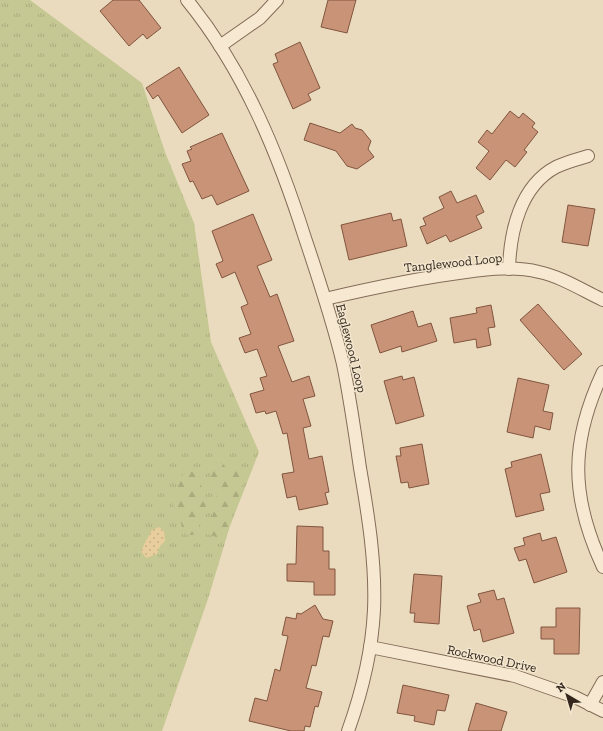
<svg xmlns="http://www.w3.org/2000/svg" width="603" height="731" font-family="'Zilla Slab',serif">
  <defs>
    <pattern id="grass-tufts" width="24" height="20" patternUnits="userSpaceOnUse"><rect width="24" height="20" fill="#c5c893"/><path d="M3 7l-1-3M5 7V3M7 7l1-3M15 17l-1-3M17 17v-4M19 17l1-3" fill="none" stroke="#aaac7e"/></pattern>
    <pattern id="forest-firs" width="22" height="20" patternUnits="userSpaceOnUse"><rect width="22" height="20" fill="#c5c893"/><path d="M5 1l3.5 6h-7zM16 11l3.5 6h-7z" fill="#aaac7e"/></pattern>
    <pattern id="sand-dots" width="8" height="8" patternUnits="userSpaceOnUse"><rect width="8" height="8" fill="#e7ce9c"/><path d="M2 2h.1M6 6h.1" fill="none" stroke="#c7b186" stroke-width="1.8" stroke-linecap="round"/></pattern>
  </defs>
  <rect width="100%" height="100%" fill="#ebdbbe"/>
  <polygon fill="url(#grass-tufts)" points="0,0 30,0 142,83 165,152 194,223 211,342 259,452 230,526 208,599 162,731 0,731"/>
  <g fill="url(#forest-firs)">
    <path d="M 213,459 L 218,460 C 226,472 235,465 245,478 L 227,531 L 222,539 L 205,533 C 212,518 220,501 215,484 C 213,477 208,472 207,464 Z"/>
    <polygon points="189,469 198,477 207,502 198,529 193,535 186,535 182,529 181,522 174,511 173,502 175,492 182,476"/>
  </g>
  <path fill="url(#sand-dots)" d="M 159,527 L 164,531 L 165,541 L 160,546 L 157,554 L 146,558 L 141,551 C 142,549 150,533 152,530 Z"/>
  <g fill="#c89376" stroke="#81553f">
    <polygon points="113,0 139,0 161,28 147,39 143,34 129,46 100,11"/>
    <polygon points="328,0 356,0 347,33 321,27"/>
    <polygon points="300,42 320,88 308,94 311,100 293,109 273,64 278,62 275,54"/>
    <polygon points="179,67 209,115 182,133 158,95 153,99 146,88"/>
    <polygon points="510,111 519,118 523,113 535,123 532,127 538,132 524,150 527,152 515,167 506,160 490,180 476,168 489,151 478,142 487,130 492,134"/>
    <polygon points="310,123 340,133 352,124 355,128 362,130 371,141 368,149 374,157 357,169 347,166 336,151 304,140"/>
    <polygon points="222,133 249,191 217,205 212,195 202,199 193,181 190,182 182,164 191,161 187,151 192,149 190,147"/>
    <polygon points="451,191 457,203 476,195 484,212 476,216 482,228 450,242 446,235 427,244 420,227 426,225 423,218 444,208 439,197"/>
    <polygon points="568,205 595,209 588,246 562,242"/>
    <polygon points="391,213 393,221 401,219 407,246 349,260 341,225"/>
    <polygon points="253,214 272,260 257,266 270,297 277,294 294,341 278,346 292,382 309,376 315,396 303,399 311,426 303,428 309,459 322,456 329,492 325,493 328,504 299,510 296,496 287,498 282,474 294,472 287,433 283,434 276,411 266,414 265,411 256,413 250,394 264,390 260,378 267,376 257,349 245,353 239,338 251,334 241,307 248,304 235,272 222,278 216,264 223,261 212,231"/>
    <polygon points="538,304 582,354 564,370 520,320"/>
    <polygon points="491,305 495,327 488,328 491,345 477,348 476,339 454,343 450,318 477,313 476,308"/>
    <polygon points="413,311 418,327 431,323 437,341 402,352 401,346 380,353 371,325"/>
    <polygon points="402,376 403,380 414,377 424,416 396,424 384,381"/>
    <polygon points="518,378 549,385 543,411 553,413 550,430 535,426 533,438 507,432"/>
    <polygon points="422,444 429,484 409,488 408,482 401,483 396,456 401,456 400,448"/>
    <polygon points="541,454 550,492 540,494 544,510 516,517 505,469 512,467 511,462"/>
    <polygon points="297,526 323,527 323,551 329,551 329,569 335,569 335,595 314,595 314,582 287,581 287,564 296,564"/>
    <polygon points="540,533 542,541 556,537 567,572 534,583 526,559 519,561 514,548 525,545 523,538"/>
    <polygon points="414,574 442,576 439,624 414,622 415,613 410,613"/>
    <polygon points="494,590 497,600 504,598 514,633 483,642 480,629 474,631 467,606 481,602 478,594"/>
    <polygon points="315,605 323,619 333,621 329,637 323,636 316,666 312,665 306,688 322,692 318,707 315,706 310,727 305,726 304,731 291,731 249,721 255,698 267,701 275,669 280,671 288,636 282,635 286,617 296,619 297,613 301,614"/>
    <polygon points="556,608 580,608 579,654 554,654 554,639 541,639 541,627 556,627"/>
    <polygon points="403,685 449,695 445,711 437,710 434,725 414,721 415,716 397,713"/>
    <polygon points="476,703 507,712 501,731 468,731"/>
  </g>
  <g fill="none" stroke-linecap="round" stroke-linejoin="round">
    <defs>
      <g id="street">
        <path d="M 187,0 C 244,70 278,153 305,238 C 319,280 333,321 343,364 C 350,398 355,433 360,468 C 368,514 376,563 374,610 C 372,651 362,692 348,731"/>
        <polyline points="220,46 260,18 277,0"/>
        <path d="M 509,269 C 510,232 520,186 556,167 C 566,162 578,159 588,156"/>
        <path d="M 325,299 C 372,288 418,278 466,272 C 489,269 515,266 539,272 C 562,277 582,290 603,300"/>
        <path d="M 603,372 C 570,442 570,496 603,567"/>
        <polyline points="370,647 515,676 575,697 603,711"/>
        <polyline points="590,705 603,682"/>
      </g>
    </defs>
    <use href="#street" stroke="#836c58" stroke-width="14"/>
    <use href="#street" stroke="#f7e9d1" stroke-width="12"/>
  </g>
  <g text-anchor="middle" stroke-width="3" stroke-linejoin="round" paint-order="stroke">
    <g font-size="13" fill="#33261c" stroke="#f3e6ce">
      <text transform="translate(453 262) rotate(-6)" y="5">Tanglewood Loop</text>
      <text transform="translate(352 348) rotate(76)" y="5">Eaglewood Loop</text>
      <text transform="translate(492 658) rotate(12)" y="5">Rockwood Drive</text>
    </g>
  </g>
  <g transform="translate(567 695) rotate(322)" stroke="#f3e6ce" stroke-width="3" paint-order="stroke">
  <path d="M0-3L7 15L0 10L-7 15Z" fill="#33261c"/>
  <text y="-6" font-size="11" font-weight="bold" text-anchor="middle" fill="#33261c">N</text>
  </g>
</svg>
